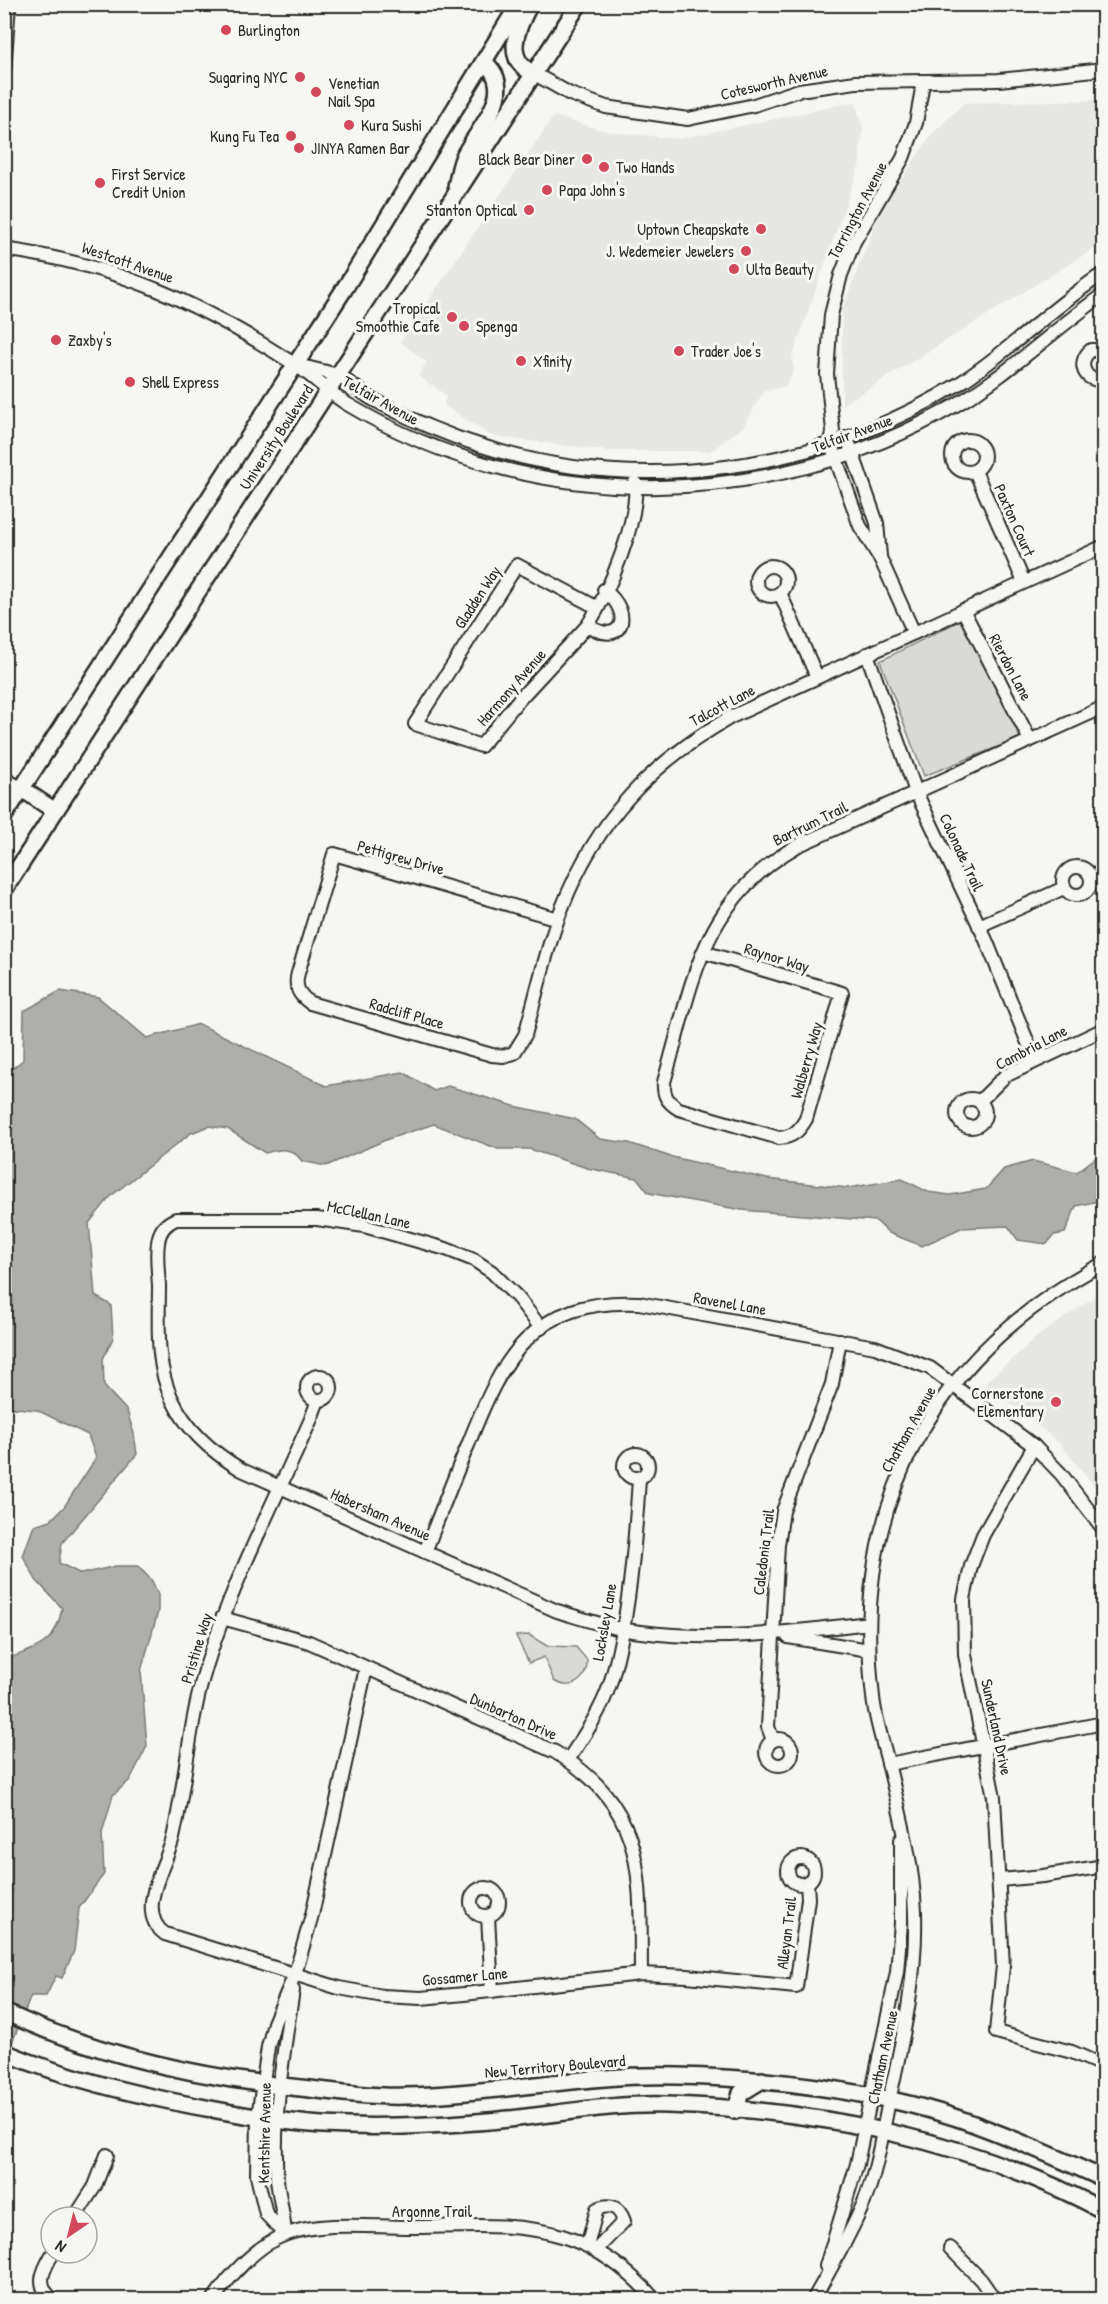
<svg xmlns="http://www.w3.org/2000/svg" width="1108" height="2304" font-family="'Patrick Hand',sans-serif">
  <rect width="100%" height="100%" fill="#f6f6f2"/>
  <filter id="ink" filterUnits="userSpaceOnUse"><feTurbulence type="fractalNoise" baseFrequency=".0167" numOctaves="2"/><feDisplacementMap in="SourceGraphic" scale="12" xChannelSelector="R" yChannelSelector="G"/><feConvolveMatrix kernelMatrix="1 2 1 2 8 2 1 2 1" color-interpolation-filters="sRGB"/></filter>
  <g filter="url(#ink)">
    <g fill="#e7e7e3">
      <polygon points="1103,100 1103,243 842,405 842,310 881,210 932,134 964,103"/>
      <polygon points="855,102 863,128 859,166 792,358 794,371 785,386 764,391 743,427 711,451 608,451 491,436 444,405 446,395 418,376 427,362 400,342 554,116 605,131 679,139"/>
      <polygon points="1103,1291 1103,1496 1060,1444 985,1383 1038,1336"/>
    </g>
    <g fill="#d9d9d5" stroke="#828280" stroke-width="1.5">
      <polygon points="963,619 1023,737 924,776 880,661"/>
      <path d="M 529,1635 L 547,1646 L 576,1647 L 587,1660 C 588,1679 572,1692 554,1681 L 544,1657 L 529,1663 L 516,1636 Z"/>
    </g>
    <path fill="#aeaeab" stroke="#7a7a78" stroke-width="1.5" d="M 60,991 L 98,997 L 147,1038 L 199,1024 L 326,1086 L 403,1072 L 434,1091 L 448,1086 L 514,1106 L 575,1119 L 600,1139 L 629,1143 L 668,1156 L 767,1179 L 848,1188 L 902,1179 L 928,1192 L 950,1195 L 986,1189 L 1004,1169 L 1033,1161 L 1077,1172 L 1103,1152 L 1103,1200 L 1076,1206 L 1065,1233 L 1054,1235 L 1047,1244 L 1018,1240 L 1008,1226 L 961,1228 L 922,1246 L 889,1233 L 876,1221 L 742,1210 L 649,1193 L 637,1178 L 587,1168 L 529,1149 L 498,1149 L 434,1124 L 388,1139 L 326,1166 L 302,1161 C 291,1146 281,1149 265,1153 L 228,1129 L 209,1126 L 191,1133 L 111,1196 L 89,1223 L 95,1296 L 111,1305 L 113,1338 L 103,1359 L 104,1386 L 127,1411 L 134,1434 L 137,1454 L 62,1543 L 59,1563 L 81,1574 L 116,1566 L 138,1566 L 152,1581 L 158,1594 L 158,1612 L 141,1671 L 147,1746 L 130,1780 L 113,1795 L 102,1833 L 104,1874 L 79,1908 L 74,1951 L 62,1978 L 56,1976 L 46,1996 L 31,1996 L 5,2060 L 5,1901 L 13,1891 L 4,1876 L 5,1660 C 38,1646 55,1647 62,1608 L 36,1580 L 23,1556 L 34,1525 L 51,1520 L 64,1507 L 96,1458 L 88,1435 L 37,1410 L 5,1407 L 4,1075 L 23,1060 L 24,1011 Z"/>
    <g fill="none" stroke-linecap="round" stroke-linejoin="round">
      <defs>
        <g id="minor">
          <polyline points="4,71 9,4"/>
          <polyline points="533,73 570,94 606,107 688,119 754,105 799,90 856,82 999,80 1104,69"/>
          <path d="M 4,249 C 117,265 199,302 294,364 C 313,376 328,392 347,404 C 532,515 768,514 954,406 C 1008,375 1053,330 1104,294"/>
          <path d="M 1104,350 L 1091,350 C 1076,362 1084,383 1104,380"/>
          <path d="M 301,366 C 312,369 325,371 336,375 C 351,382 363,395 378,402 C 411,420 446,435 482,446 C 640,497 820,471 960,383 C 1011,350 1053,306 1104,273"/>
          <circle cx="968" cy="456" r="16"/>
          <polyline points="850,446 877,523 880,556"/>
          <polyline points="975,471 1024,582"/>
          <circle cx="771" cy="581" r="15"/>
          <polyline points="780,593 817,677"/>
          <path d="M 598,608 L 517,565 L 415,724 L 481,746 L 516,703 L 588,625 C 609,592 639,521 635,482"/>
          <polyline points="963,610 1030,740"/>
          <path d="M 588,625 C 620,648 636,615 604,590"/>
          <polyline points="914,633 881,560 860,526 836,459 831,444 833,431 827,374 831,315 841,275 854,242 903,158 916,123 923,83"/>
          <polyline points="867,654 916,792 986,940 1035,1060"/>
          <polyline points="4,778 22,789"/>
          <circle cx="1077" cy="881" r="14"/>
          <path d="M 558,919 L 334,854 L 298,973 C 294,987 299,995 310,1003 L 492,1055 L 503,1056 L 514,1053 L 525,1035 C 537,993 546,948 562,908 C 596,820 651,763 731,717 L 1104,546"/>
          <polyline points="979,926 1064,888"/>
          <path d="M 703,952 L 842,993 L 806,1119 C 799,1131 793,1137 779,1138 L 679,1109 C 667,1102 663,1095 664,1082 C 693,983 700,902 797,846 L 1104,707"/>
          <circle cx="971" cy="1113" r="14"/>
          <polyline points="980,1101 1005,1076 1104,1029"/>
          <path d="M 541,1328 L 518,1298 L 492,1272 L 474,1260 L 446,1249 L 364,1226 L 317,1219 L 176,1219 C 166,1223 159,1231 158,1243 C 156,1256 158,1271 159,1285 C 159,1321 155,1365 172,1399 C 187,1431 213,1453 242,1470 L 557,1611 C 584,1619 612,1629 641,1632 C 717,1642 793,1632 869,1623"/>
          <circle cx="319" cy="1388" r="12"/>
          <path d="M 318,1400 L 311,1419 C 275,1501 232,1582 206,1667 C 189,1722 186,1781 173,1838 C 166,1866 134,1912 165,1934 L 339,1988 L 383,1996 L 421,1998 L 464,1994 L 641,1974 L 687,1976 L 796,1987 L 808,1899 L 807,1882"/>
          <polyline points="1034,1446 983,1535 971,1566 964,1599 965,1655 994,1797 1003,1966 996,2032 1072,2052 1104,2066"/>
          <circle cx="636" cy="1466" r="12"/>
          <path d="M 425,1552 C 439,1516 453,1480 468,1445 C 502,1358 533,1298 639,1303 L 875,1347 L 930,1368 L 1034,1446 L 1061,1474 L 1104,1530"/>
          <path d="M 222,1618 L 309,1642 L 555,1752 C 648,1808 640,1877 641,1974"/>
          <polyline points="788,1637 869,1650"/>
          <circle cx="779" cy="1752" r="13"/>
          <polyline points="773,1740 768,1727 778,1545 783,1511 832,1384 840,1340"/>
          <path d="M 568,1760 C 584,1736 601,1711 610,1684 C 629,1623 635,1542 639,1479"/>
          <polyline points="888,1764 1104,1723"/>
          <circle cx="801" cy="1871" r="13"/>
          <polyline points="1000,1880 1043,1876 1104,1866"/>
          <circle cx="485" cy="1902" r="14"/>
          <polyline points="488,1916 492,1991"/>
          <polyline points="75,2217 95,2186 107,2155"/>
          <polyline points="285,2234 266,2214 257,2176 258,2117 268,2047 274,2023 295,1974 312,1915 366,1668"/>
          <path d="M 285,2234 C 284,2215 279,2198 277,2179 C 272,2117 284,2051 293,1990"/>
          <path d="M 587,2246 L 597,2209 C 611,2203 619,2207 624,2221 L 596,2250"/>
          <polyline points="950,2248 981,2280 995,2300"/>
          <path d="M 53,2253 C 43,2270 34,2286 54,2300"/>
          <polyline points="826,2266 857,2164 897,1972 901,1923 901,1840"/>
          <path d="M 213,2300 C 229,2276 259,2243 287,2234 C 325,2221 369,2227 409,2227 C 459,2227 514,2221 562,2236 C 598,2247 631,2272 655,2300"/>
          <path d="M 813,2300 C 831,2268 850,2236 864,2202 C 877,2171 882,2134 889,2101 C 903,2038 917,1978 915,1912 C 913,1861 899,1809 887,1759 C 882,1739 875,1718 873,1697 C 850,1504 933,1354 1104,1263"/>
        </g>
        <g id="major">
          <path d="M 530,4 C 518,26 502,59 533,73"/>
          <path d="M 456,186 C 459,175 460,163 465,154 C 480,126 518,90 484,62"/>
          <polyline points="22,789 55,811"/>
          <polyline points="4,816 343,291 519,4"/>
          <polyline points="4,890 579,4"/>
          <path d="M 4,2012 C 102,2057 204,2079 310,2089 C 342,2093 375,2097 406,2096 C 497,2094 587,2073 678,2076 C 766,2078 873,2090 957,2118 C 1007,2135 1056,2157 1104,2179"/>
          <path d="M 4,2052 C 71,2080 141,2096 211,2109 C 248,2116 286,2123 323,2125 C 374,2128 425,2126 476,2122 C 540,2118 603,2103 667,2105 C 816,2109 972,2140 1104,2211"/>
          <polyline points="735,2111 741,2093 762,2080"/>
        </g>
      </defs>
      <use href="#minor" stroke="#2b2b2b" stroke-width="16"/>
      <use href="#major" stroke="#2b2b2b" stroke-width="20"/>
      <use href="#minor" stroke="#f6f6f2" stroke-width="12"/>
      <use href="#major" stroke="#f6f6f2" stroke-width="15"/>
    </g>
  </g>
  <g fill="#d1495b" stroke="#f6f6f2" stroke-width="2">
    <circle cx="226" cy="30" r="6"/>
    <circle cx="300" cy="77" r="6"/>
    <circle cx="316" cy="92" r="6"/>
    <circle cx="349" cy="125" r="6"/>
    <circle cx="291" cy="136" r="6"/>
    <circle cx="299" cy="148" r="6"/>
    <circle cx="587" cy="159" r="6"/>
    <circle cx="604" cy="167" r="6"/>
    <circle cx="100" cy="183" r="6"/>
    <circle cx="547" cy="190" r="6"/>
    <circle cx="529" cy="210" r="6"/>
    <circle cx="761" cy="229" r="6"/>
    <circle cx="746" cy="251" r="6"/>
    <circle cx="734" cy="269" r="6"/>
    <circle cx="452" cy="317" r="6"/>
    <circle cx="464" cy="326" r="6"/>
    <circle cx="56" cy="340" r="6"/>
    <circle cx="679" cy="351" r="6"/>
    <circle cx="521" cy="361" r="6"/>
    <circle cx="130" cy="382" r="6"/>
    <circle cx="1056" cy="1402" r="6"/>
  </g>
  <g text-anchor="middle" stroke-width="6" stroke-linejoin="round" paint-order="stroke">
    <g font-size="16" fill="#2b2b2b" stroke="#f6f6f2" text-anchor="start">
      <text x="238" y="36">Burlington</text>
      <text x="288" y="83" text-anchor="end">Sugaring NYC</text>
      <text x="328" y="89">Venetian<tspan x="328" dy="18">Nail Spa</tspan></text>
      <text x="361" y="131">Kura Sushi</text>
      <text x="279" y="142" text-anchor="end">Kung Fu Tea</text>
      <text x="311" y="154">JINYA Ramen Bar</text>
      <text x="575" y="165" text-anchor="end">Black Bear Diner</text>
      <text x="616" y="173">Two Hands</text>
      <text x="112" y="180">First Service<tspan x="112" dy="18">Credit Union</tspan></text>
      <text x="559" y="196">Papa John's</text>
      <text x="517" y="216" text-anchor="end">Stanton Optical</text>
      <text x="749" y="235" text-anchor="end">Uptown Cheapskate</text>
      <text x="734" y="257" text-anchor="end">J. Wedemeier Jewelers</text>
      <text x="746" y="275">Ulta Beauty</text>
      <text x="440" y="314" text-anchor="end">Tropical<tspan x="440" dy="18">Smoothie Cafe</tspan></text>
      <text x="476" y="332">Spenga</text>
      <text x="68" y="346">Zaxby's</text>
      <text x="691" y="357">Trader Joe's</text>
      <text x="533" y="367">Xfinity</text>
      <text x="142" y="388">Shell Express</text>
      <text x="1044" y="1399" text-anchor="end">Cornerstone<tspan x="1044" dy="18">Elementary</tspan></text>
    </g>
    <g font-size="16" fill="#2b2b2b" stroke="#f6f6f2">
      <text transform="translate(774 82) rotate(-13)" y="6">Cotesworth Avenue</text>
      <text transform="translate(857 210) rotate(-62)" y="6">Tarrington Avenue</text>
      <text transform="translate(128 262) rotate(19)" y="6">Westcott Avenue</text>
      <text transform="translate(381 400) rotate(29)" y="6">Telfair Avenue</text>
      <text transform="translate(852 433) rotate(-20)" y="6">Telfair Avenue</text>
      <text transform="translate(276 437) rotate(-57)" y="6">University Boulevard</text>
      <text transform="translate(1015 520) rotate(66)" y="6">Paxton Court</text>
      <text transform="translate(477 597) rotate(-57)" y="6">Gladden Way</text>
      <text transform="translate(1011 667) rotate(62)" y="6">Rierdon Lane</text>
      <text transform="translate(511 687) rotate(-49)" y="6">Harmony Avenue</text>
      <text transform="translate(722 705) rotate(-28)" y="6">Talcott Lane</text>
      <text transform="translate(810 823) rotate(-26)" y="6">Bartrum Trail</text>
      <text transform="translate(962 852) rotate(65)" y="6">Colonade Trail</text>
      <text transform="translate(401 857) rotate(16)" y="6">Pettigrew Drive</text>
      <text transform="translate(777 957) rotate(17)" y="6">Raynor Way</text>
      <text transform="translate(407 1013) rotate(16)" y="6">Radcliff Place</text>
      <text transform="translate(1031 1047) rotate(-28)" y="6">Cambria Lane</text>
      <text transform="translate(806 1060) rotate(-74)" y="6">Walberry Way</text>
      <text transform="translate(369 1214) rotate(12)" y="6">McClellan Lane</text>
      <text transform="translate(730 1303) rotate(10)" y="6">Ravenel Lane</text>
      <text transform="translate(908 1429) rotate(-61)" y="6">Chatham Avenue</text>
      <text transform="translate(381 1514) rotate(24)" y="6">Habersham Avenue</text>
      <text transform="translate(763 1552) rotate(-83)" y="6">Caledonia Trail</text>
      <text transform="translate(604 1622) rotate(-80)" y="6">Locksley Lane</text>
      <text transform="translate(196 1648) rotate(-73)" y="6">Pristine Way</text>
      <text transform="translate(514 1716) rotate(24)" y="6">Dunbarton Drive</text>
      <text transform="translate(997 1727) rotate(78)" y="6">Sunderland Drive</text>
      <text transform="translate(786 1933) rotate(-83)" y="6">Alleyan Trail</text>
      <text transform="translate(465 1976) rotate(-5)" y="6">Gossamer Lane</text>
      <text transform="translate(882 2057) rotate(-78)" y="6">Chatham Avenue</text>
      <text transform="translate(555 2066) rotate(-5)" y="6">New Territory Boulevard</text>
      <text transform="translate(264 2133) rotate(-89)" y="6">Kentshire Avenue</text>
      <text x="432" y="2217">Argonne Trail</text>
    </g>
  </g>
  <rect width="1108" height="2304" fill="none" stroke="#f6f6f2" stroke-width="24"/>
  <rect x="12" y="12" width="1084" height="2280" fill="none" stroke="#2b2b2b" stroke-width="2" filter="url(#ink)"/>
  <g transform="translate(69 2235) rotate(215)"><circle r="28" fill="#f6f6f2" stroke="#a5a5a2" stroke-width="1.5"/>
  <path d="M0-4.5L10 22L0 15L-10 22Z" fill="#d1495b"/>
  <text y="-9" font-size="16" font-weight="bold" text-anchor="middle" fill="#2b2b2b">N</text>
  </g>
</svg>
